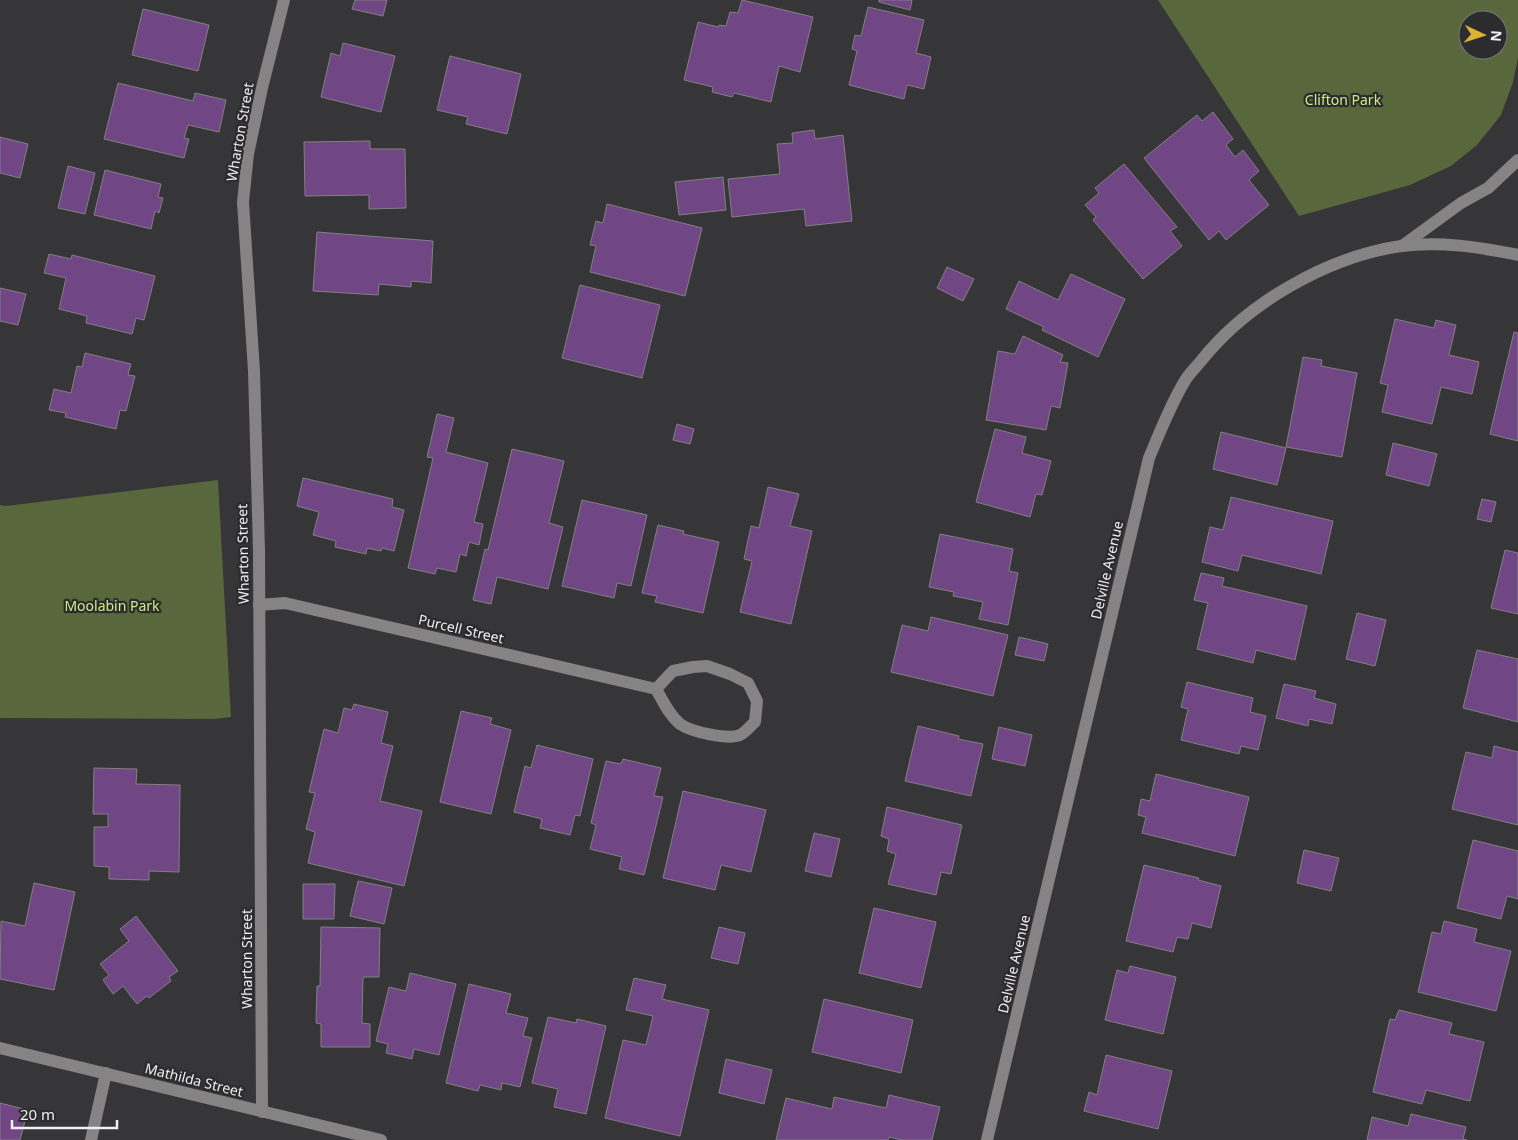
<svg xmlns="http://www.w3.org/2000/svg" width="1518" height="1140" font-family="'Noto Sans',sans-serif">
  <rect width="100%" height="100%" fill="#363537"/>
  <g fill="#58673c" fill-rule="evenodd">
    <path d="M 1158,0 L 1518,0 L 1518,58 L 1513,82 L 1501,115 L 1477,145 L 1451,166 L 1410,185 L 1299,216 ZM 1468,20 L 1498,20 L 1498,50 L 1468,50 Z"/>
    <polygon points="218,480 231,717 214,719 0,718 0,505 6,506"/>
  </g>
  <g fill="#704784" stroke="#818082">
    <polygon points="355,0 387,0 383,16 352,9"/>
    <polygon points="742,0 813,17 800,72 779,66 771,102 734,93 732,97 712,92 713,87 684,80 698,22 718,27 719,25 726,26 730,12 738,13"/>
    <polygon points="879,0 912,0 910,10 879,2"/>
    <polygon points="868,7 924,20 916,53 931,57 924,89 907,85 904,99 849,85 857,51 852,49 855,35 861,36"/>
    <polygon points="143,9 209,25 198,71 132,55"/>
    <polygon points="343,43 395,56 381,112 321,97 331,53 340,56"/>
    <polygon points="450,56 521,74 507,134 466,124 468,117 437,110"/>
    <polygon points="118,83 193,101 195,93 226,100 219,132 188,125 184,138 189,139 184,158 104,139"/>
    <polygon points="1213,112 1233,139 1226,145 1235,157 1243,150 1259,171 1249,180 1269,205 1226,240 1219,231 1209,240 1144,158 1197,115 1202,121"/>
    <polygon points="814,130 815,139 843,135 852,221 806,226 804,209 732,217 728,179 780,174 777,144 793,143 792,133"/>
    <polygon points="0,137 28,144 20,178 0,173"/>
    <polygon points="370,141 370,149 405,149 406,208 369,209 369,195 305,196 304,142"/>
    <polygon points="1124,164 1177,227 1170,231 1182,246 1143,279 1093,220 1096,217 1085,205 1099,193 1095,188"/>
    <polygon points="68,166 95,173 85,214 58,208"/>
    <polygon points="105,170 161,184 158,197 163,198 159,213 155,211 151,229 94,215"/>
    <polygon points="723,177 726,210 679,215 675,182"/>
    <polygon points="607,204 702,228 685,296 590,272 596,246 590,245 596,221 603,223"/>
    <polygon points="317,232 433,241 431,283 411,281 411,287 379,284 378,295 313,291"/>
    <polygon points="49,254 71,259 72,255 155,276 144,320 136,318 132,334 86,323 87,316 59,309 66,278 44,273"/>
    <polygon points="947,267 974,279 963,301 937,288"/>
    <polygon points="1071,274 1125,299 1098,357 1042,330 1044,327 1006,309 1019,281 1058,300"/>
    <polygon points="580,285 660,305 642,378 562,358"/>
    <polygon points="0,288 26,294 18,325 0,321"/>
    <polygon points="1395,319 1434,328 1436,320 1456,325 1449,355 1479,362 1472,394 1441,387 1432,424 1382,412 1388,385 1380,383"/>
    <polygon points="1514,332 1518,333 1518,441 1490,434"/>
    <polygon points="1023,336 1063,355 1060,362 1068,363 1060,408 1051,406 1046,430 986,420 998,351 1015,354"/>
    <polygon points="85,353 131,364 128,375 135,376 126,411 120,410 116,429 65,417 66,413 49,410 54,389 71,393 77,366 82,367"/>
    <polygon points="1303,357 1322,360 1321,366 1357,373 1342,457 1286,447"/>
    <polygon points="437,414 454,418 446,452 488,463 474,522 483,524 479,545 469,542 466,556 460,554 456,572 437,568 435,574 408,568 433,458 427,457"/>
    <polygon points="677,424 694,429 690,444 673,440"/>
    <polygon points="995,429 1026,437 1022,453 1051,461 1042,495 1036,494 1030,517 976,502"/>
    <polygon points="1221,432 1286,448 1277,485 1213,469"/>
    <polygon points="1393,443 1437,454 1429,486 1386,475"/>
    <polygon points="512,449 564,461 549,523 563,527 548,589 497,577 491,604 473,600 485,549 488,550"/>
    <polygon points="303,478 393,499 392,507 404,510 394,551 382,548 381,551 367,548 366,554 335,547 336,541 313,535 319,512 297,506"/>
    <polygon points="768,487 799,494 790,526 812,531 791,624 740,612 752,561 744,559 751,526 759,528"/>
    <polygon points="1231,497 1333,521 1321,574 1242,555 1238,571 1202,562 1210,527 1223,530"/>
    <polygon points="1482,499 1496,502 1491,522 1477,519"/>
    <polygon points="582,500 647,515 631,586 617,583 614,598 562,586"/>
    <polygon points="658,525 684,531 683,534 719,542 703,613 655,602 657,596 642,593"/>
    <polygon points="940,534 1013,549 1009,571 1018,573 1008,625 979,619 983,602 953,596 954,592 929,587"/>
    <polygon points="1505,550 1518,553 1518,614 1491,608"/>
    <polygon points="1201,573 1224,578 1222,586 1307,606 1295,660 1256,650 1253,663 1197,649 1208,603 1194,600"/>
    <polygon points="1357,613 1386,620 1375,666 1346,659"/>
    <polygon points="931,617 1008,635 993,696 891,672 902,625 928,631"/>
    <polygon points="1019,637 1048,644 1044,661 1015,655"/>
    <polygon points="1477,650 1518,659 1518,722 1463,708"/>
    <polygon points="1187,682 1253,698 1250,712 1266,716 1258,750 1241,746 1239,754 1181,740 1188,709 1181,707"/>
    <polygon points="1284,684 1316,691 1314,698 1336,704 1332,724 1309,719 1308,726 1276,718"/>
    <polygon points="354,704 388,712 381,743 393,746 380,801 422,811 404,886 308,863 315,832 306,829 315,793 309,792 324,729 338,733 344,708 352,710"/>
    <polygon points="461,711 492,718 490,724 511,730 491,814 440,802"/>
    <polygon points="918,726 959,736 958,739 983,744 971,796 905,781"/>
    <polygon points="999,727 1032,735 1025,766 992,759"/>
    <polygon points="537,745 593,759 580,816 575,815 570,835 540,828 542,819 514,812 525,766 531,768"/>
    <polygon points="1494,746 1518,752 1518,825 1452,809 1466,752 1492,758"/>
    <polygon points="623,759 661,768 654,796 663,797 644,875 619,869 622,857 590,849 596,825 591,823 606,761 621,764"/>
    <polygon points="94,768 137,769 136,784 180,785 179,872 149,871 149,880 109,879 109,867 94,866 94,827 108,827 108,814 93,814"/>
    <polygon points="1156,774 1249,797 1235,856 1142,833 1146,817 1138,815 1141,799 1150,801"/>
    <polygon points="683,791 766,810 751,872 721,865 715,890 663,878"/>
    <polygon points="887,807 962,825 951,874 941,872 936,895 888,884 896,854 887,851 889,839 881,836"/>
    <polygon points="814,833 840,839 831,877 805,871"/>
    <polygon points="1473,840 1518,851 1518,899 1507,896 1501,919 1457,908"/>
    <polygon points="1304,850 1339,858 1331,891 1297,883"/>
    <polygon points="1144,865 1199,878 1198,880 1221,886 1211,928 1192,923 1188,939 1177,937 1173,952 1126,941"/>
    <polygon points="358,881 392,888 384,924 350,916"/>
    <polygon points="34,883 75,892 54,990 0,979 1,921 25,926"/>
    <polygon points="303,884 335,884 334,919 303,919"/>
    <polygon points="874,908 936,922 921,988 859,973"/>
    <polygon points="136,916 178,971 169,977 171,981 149,998 147,996 137,1004 123,986 113,994 103,980 109,975 100,964 129,941 120,929"/>
    <polygon points="1444,921 1477,929 1474,942 1511,951 1496,1011 1418,992 1432,932 1441,934"/>
    <polygon points="321,927 380,928 379,977 363,977 362,1023 370,1024 370,1047 321,1047 321,1024 316,1023 317,986 320,986"/>
    <polygon points="719,927 745,933 738,964 711,958"/>
    <polygon points="1130,966 1176,977 1163,1034 1105,1020 1117,970 1128,973"/>
    <polygon points="410,973 456,984 439,1055 414,1049 412,1059 386,1053 388,1044 376,1041 389,987 406,991"/>
    <polygon points="634,978 666,985 662,999 709,1010 680,1136 605,1118 623,1040 646,1045 653,1016 626,1010"/>
    <polygon points="469,984 511,994 506,1013 528,1018 523,1036 532,1038 520,1087 502,1083 501,1090 480,1085 478,1091 446,1083"/>
    <polygon points="824,999 913,1020 901,1073 812,1052"/>
    <polygon points="1399,1010 1452,1023 1449,1034 1484,1042 1470,1101 1426,1090 1422,1104 1373,1092 1390,1019 1395,1020"/>
    <polygon points="548,1017 576,1023 577,1019 606,1026 586,1114 554,1107 558,1089 532,1083"/>
    <polygon points="1106,1055 1172,1071 1158,1129 1084,1111 1089,1092 1097,1095"/>
    <polygon points="726,1059 772,1070 764,1104 719,1093"/>
    <polygon points="889,1095 940,1107 932,1140 902,1140 889,1137 888,1140 776,1140 786,1098 832,1109 834,1097 886,1108"/>
    <polygon points="0,1103 28,1110 20,1140 0,1140"/>
    <polygon points="1411,1114 1466,1127 1463,1139 1467,1140 1367,1140 1372,1117 1408,1126"/>
  </g>
  <g fill="none" stroke-linecap="round" stroke-linejoin="round">
    <g stroke="#858383" stroke-width="12">
      <polyline points="1402,246 1461,203 1488,188 1518,160"/>
      <polyline points="259,605 285,603 656,689"/>
      <path d="M 707,666 L 730,674 L 748,683 L 757,701 L 755,722 C 751,725 745,733 740,735 C 728,740 691,732 680,724 C 669,715 663,701 656,689 L 673,671 L 693,667 Z"/>
      <polyline points="0,1048 381,1140"/>
      <polyline points="262,1112 259,550 254,371 243,202 248,154 262,88 284,0"/>
      <polyline points="91,1140 106,1073"/>
      <path d="M 987,1140 L 1149,458 C 1160,432 1171,403 1186,379 C 1190,373 1196,367 1201,361 C 1247,303 1327,257 1401,246 C 1440,241 1480,247 1518,255"/>
    </g>
  </g>
  <g text-anchor="middle" stroke-width="4.5" stroke-linejoin="round" paint-order="stroke">
    <g font-size="14" fill="#cbed85" stroke="#2c2b2d">
      <text x="1343" y="105">Clifton Park</text>
      <text x="112" y="611">Moolabin Park</text>
    </g>
    <g font-size="14" fill="#efeef0" stroke="#2c2b2d">
      <text transform="translate(240 132) rotate(-80)" y="5">Wharton Street</text>
      <text transform="translate(243 554) rotate(-91)" y="5">Wharton Street</text>
      <text transform="translate(1107 570) rotate(-77)" y="5">Delville Avenue</text>
      <text transform="translate(461 629) rotate(13)" y="5">Purcell Street</text>
      <text transform="translate(247 959) rotate(-90)" y="5">Wharton Street</text>
      <text transform="translate(1014 964) rotate(-77)" y="5">Delville Avenue</text>
      <text transform="translate(194 1080) rotate(14)" y="5">Mathilda Street</text>
    </g>
  </g>
  <g transform="translate(1483 35) rotate(94)"><circle r="24" fill="#2c2b2d" stroke="#7a797b"/>
  <path d="M0-4L9 19L0 12L-9 19Z" fill="#ddb233"/>
  <text y="-8" font-size="14" font-weight="bold" text-anchor="middle" fill="#efeef0">N</text>
  </g>
  <path d="M12 1120v8h105v-8" fill="none" stroke="#efeef0" stroke-width="2.5"/>
  <text x="20" y="1120" font-size="15" fill="#efeef0" stroke="#2c2b2d" stroke-width="4" paint-order="stroke">20 m</text>
</svg>
